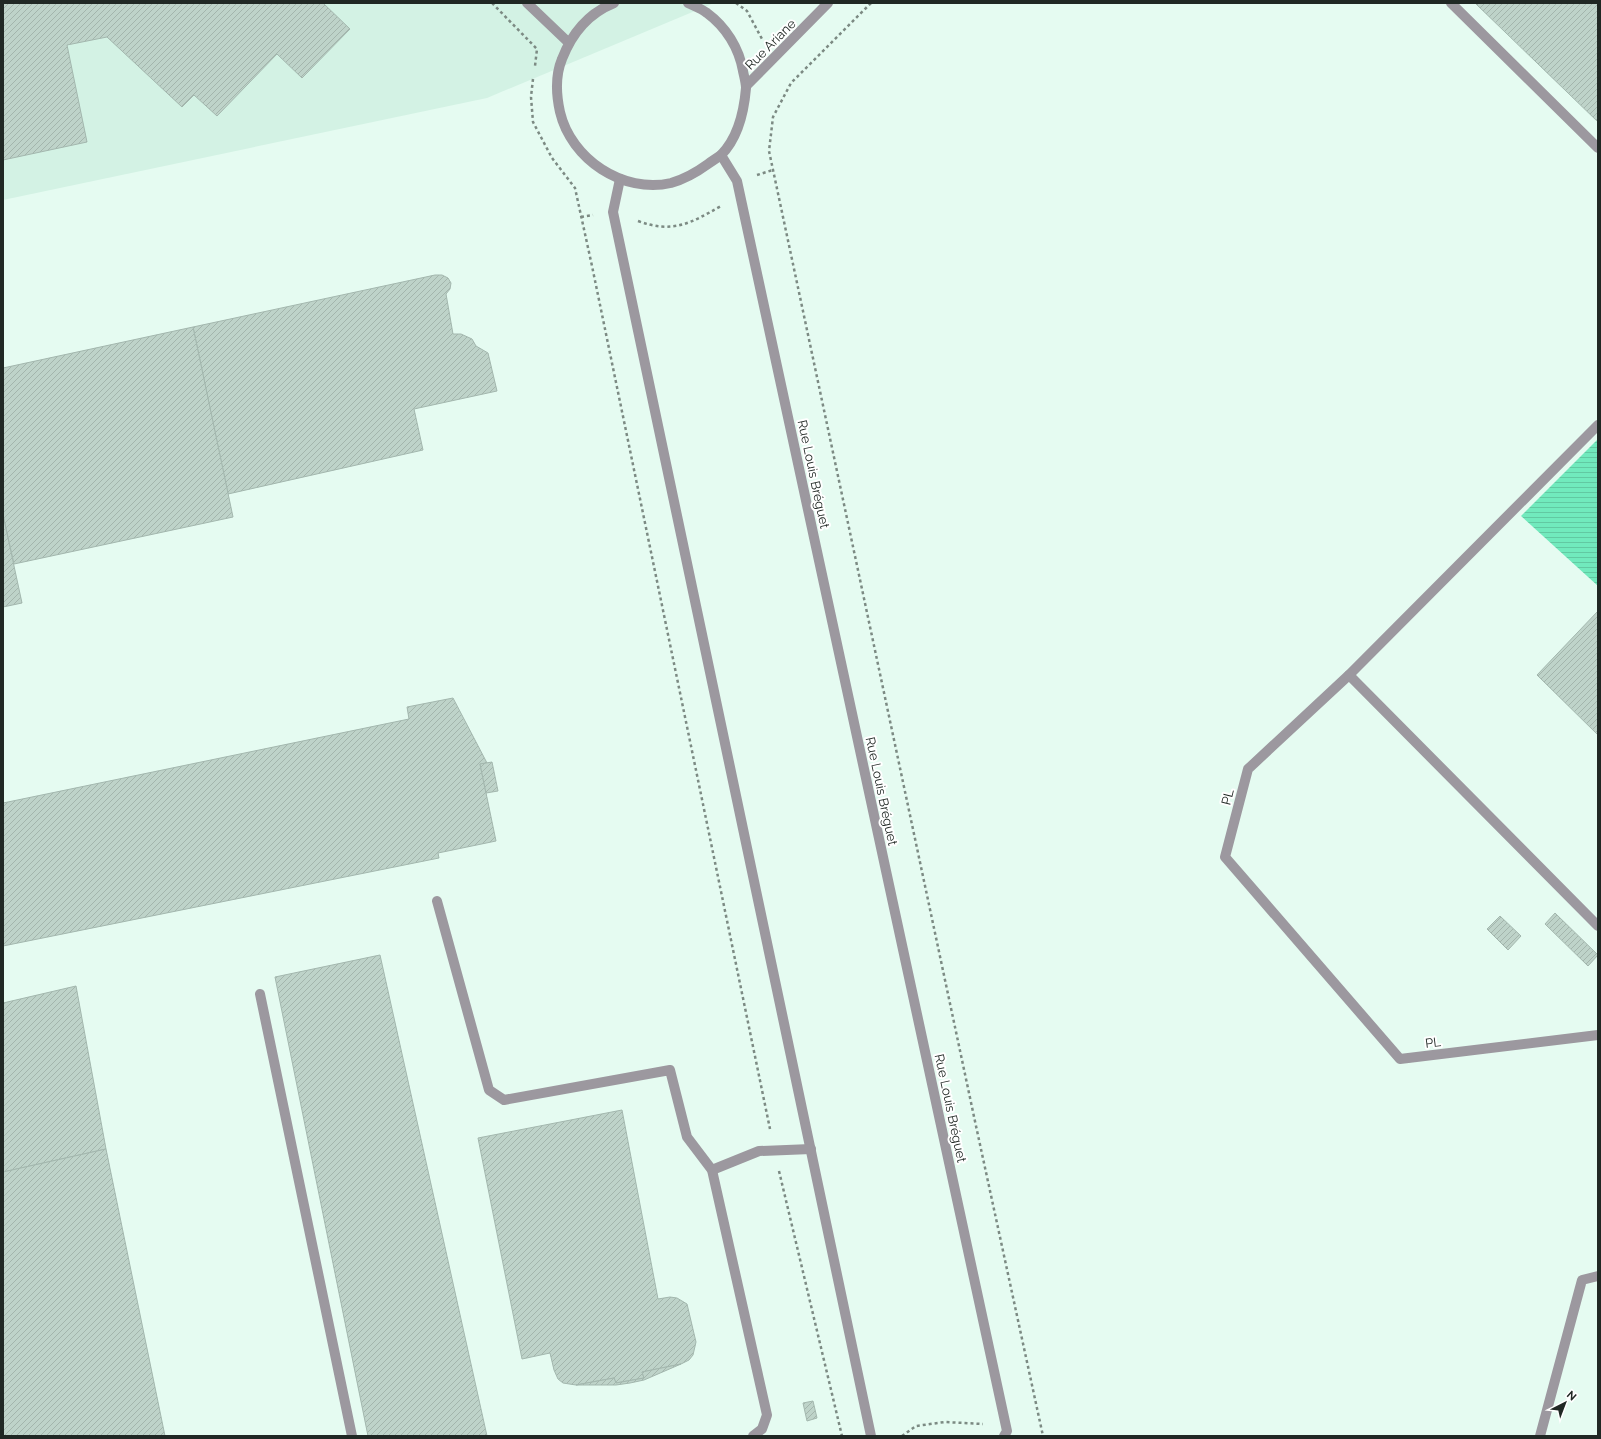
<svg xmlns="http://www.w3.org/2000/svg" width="1601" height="1439" font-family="Raleway,sans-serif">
  <defs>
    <pattern id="water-rules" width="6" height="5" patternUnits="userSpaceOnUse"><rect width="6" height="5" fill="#71eabd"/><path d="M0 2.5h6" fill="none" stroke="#62c9a2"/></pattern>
    <pattern id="building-hatch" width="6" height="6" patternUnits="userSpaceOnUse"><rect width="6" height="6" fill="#bed3c9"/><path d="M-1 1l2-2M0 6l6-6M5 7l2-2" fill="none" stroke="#a3b5ac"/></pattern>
  </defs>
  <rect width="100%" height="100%" fill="#e5fbf1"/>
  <polygon fill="#d3f2e4" points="3,3 714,3 487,98 3,200"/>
  <polygon fill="url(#water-rules)" points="1598,439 1598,586 1521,516"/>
  <g fill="url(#building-hatch)" stroke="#a3b7ae">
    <polygon points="3,3 323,3 350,29 302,78 277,54 217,116 194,95 182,107 107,37 67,45 87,142 3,160"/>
    <polygon points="1475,3 1598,3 1598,122"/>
    <polygon points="435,275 442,275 448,278 451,283 450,289 446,294 453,334 461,334 472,339 476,346 488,353 497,391 414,409 423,450 228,494 193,327"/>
    <polygon points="193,327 233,517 14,564 3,515 3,368"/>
    <polygon points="3,515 22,603 3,607"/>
    <polygon points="1598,611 1598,735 1537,675"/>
    <polygon points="453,698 487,763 480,764 496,841 438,853 439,858 3,946 3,803 409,719 407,707"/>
    <polygon points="492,762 498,791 486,793 480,764"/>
    <polygon points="1555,913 1598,955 1588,966 1545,924"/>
    <polygon points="1500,916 1521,936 1508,950 1487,929"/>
    <polygon points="380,955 487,1436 368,1436 275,977"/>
    <polygon points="76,986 106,1149 3,1172 3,1003"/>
    <polygon points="622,1110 658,1299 670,1297 677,1298 687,1304 696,1342 693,1355 689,1360 681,1364 642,1372 644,1378 616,1383 614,1378 576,1385 563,1383 558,1379 554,1370 550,1353 522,1359 478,1138"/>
    <polygon points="106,1149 165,1436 3,1436 3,1172"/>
    <polygon points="681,1364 644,1380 630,1383 616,1385 576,1385 614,1378 616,1383 644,1378 642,1372"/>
    <polygon points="813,1401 817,1418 807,1421 803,1403"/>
  </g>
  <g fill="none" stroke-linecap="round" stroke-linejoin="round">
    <g stroke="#7c8a83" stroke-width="2.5" stroke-dasharray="3 3" stroke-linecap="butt">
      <polyline points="492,3 537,49 535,66"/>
      <polyline points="736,3 747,11 762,39"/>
      <polyline points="871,3 791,83 773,117 769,151 976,1126 1043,1436"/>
      <polyline points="533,79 531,97 533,122 552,158 575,188 592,266 770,1129"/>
      <polyline points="757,175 773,170"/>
      <polyline points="581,217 593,215"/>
      <path d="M 638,221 C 673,234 691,223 721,206"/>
      <polyline points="779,1171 842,1436"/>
      <polyline points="902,1436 916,1426 945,1422 983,1424"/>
    </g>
    <g stroke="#9c989f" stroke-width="10">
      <polyline points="1451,3 1598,148"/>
      <polyline points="721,155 737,181 1007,1431 1004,1436"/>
      <polyline points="620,179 613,212 871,1436"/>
      <polyline points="1598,425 1349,675 1248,769 1225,857 1400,1059 1598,1035"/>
      <polyline points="1349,675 1598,926"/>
      <polyline points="437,901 489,1090 504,1100 670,1070 687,1137 712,1170 767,1415 762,1429 753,1436"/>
      <polyline points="260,994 352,1436"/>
      <polyline points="712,1170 759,1151 811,1149"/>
      <polyline points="1540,1436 1582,1280 1598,1276"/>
    </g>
    <g stroke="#9c989f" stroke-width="10">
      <polyline points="527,3 569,43"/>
      <path d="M 614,3 C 589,13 572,33 562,59 C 555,76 556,94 560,112 C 571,159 623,194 671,183 C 685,179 697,172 708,164 C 712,161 717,158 721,155 C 738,138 744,112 746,88 C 746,83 744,76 743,71 C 739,48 726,27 707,13 C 702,9 694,6 688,3"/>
      <polyline points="746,86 828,3"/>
    </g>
  </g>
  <g text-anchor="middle" stroke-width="4" stroke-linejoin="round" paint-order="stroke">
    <g font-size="13" fill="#202824" stroke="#fff">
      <text transform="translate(770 44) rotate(-45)" y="5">Rue Ariane</text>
      <text transform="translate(814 474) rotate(78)" y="5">Rue Louis Bréguet</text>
      <text transform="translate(882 791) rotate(78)" y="5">Rue Louis Bréguet</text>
      <text transform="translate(1227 797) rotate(-76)" y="5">PL</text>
      <text transform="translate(1433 1042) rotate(-7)" y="5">PL</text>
      <text transform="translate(951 1108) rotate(78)" y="5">Rue Louis Bréguet</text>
    </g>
  </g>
  <rect width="1601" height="1439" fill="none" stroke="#202824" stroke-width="8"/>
  <g transform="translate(1565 1403) rotate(42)" stroke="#ffffff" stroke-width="3" paint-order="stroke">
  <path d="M0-3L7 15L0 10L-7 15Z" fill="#202824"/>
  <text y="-6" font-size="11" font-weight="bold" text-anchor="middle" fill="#202824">N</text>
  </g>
</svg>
